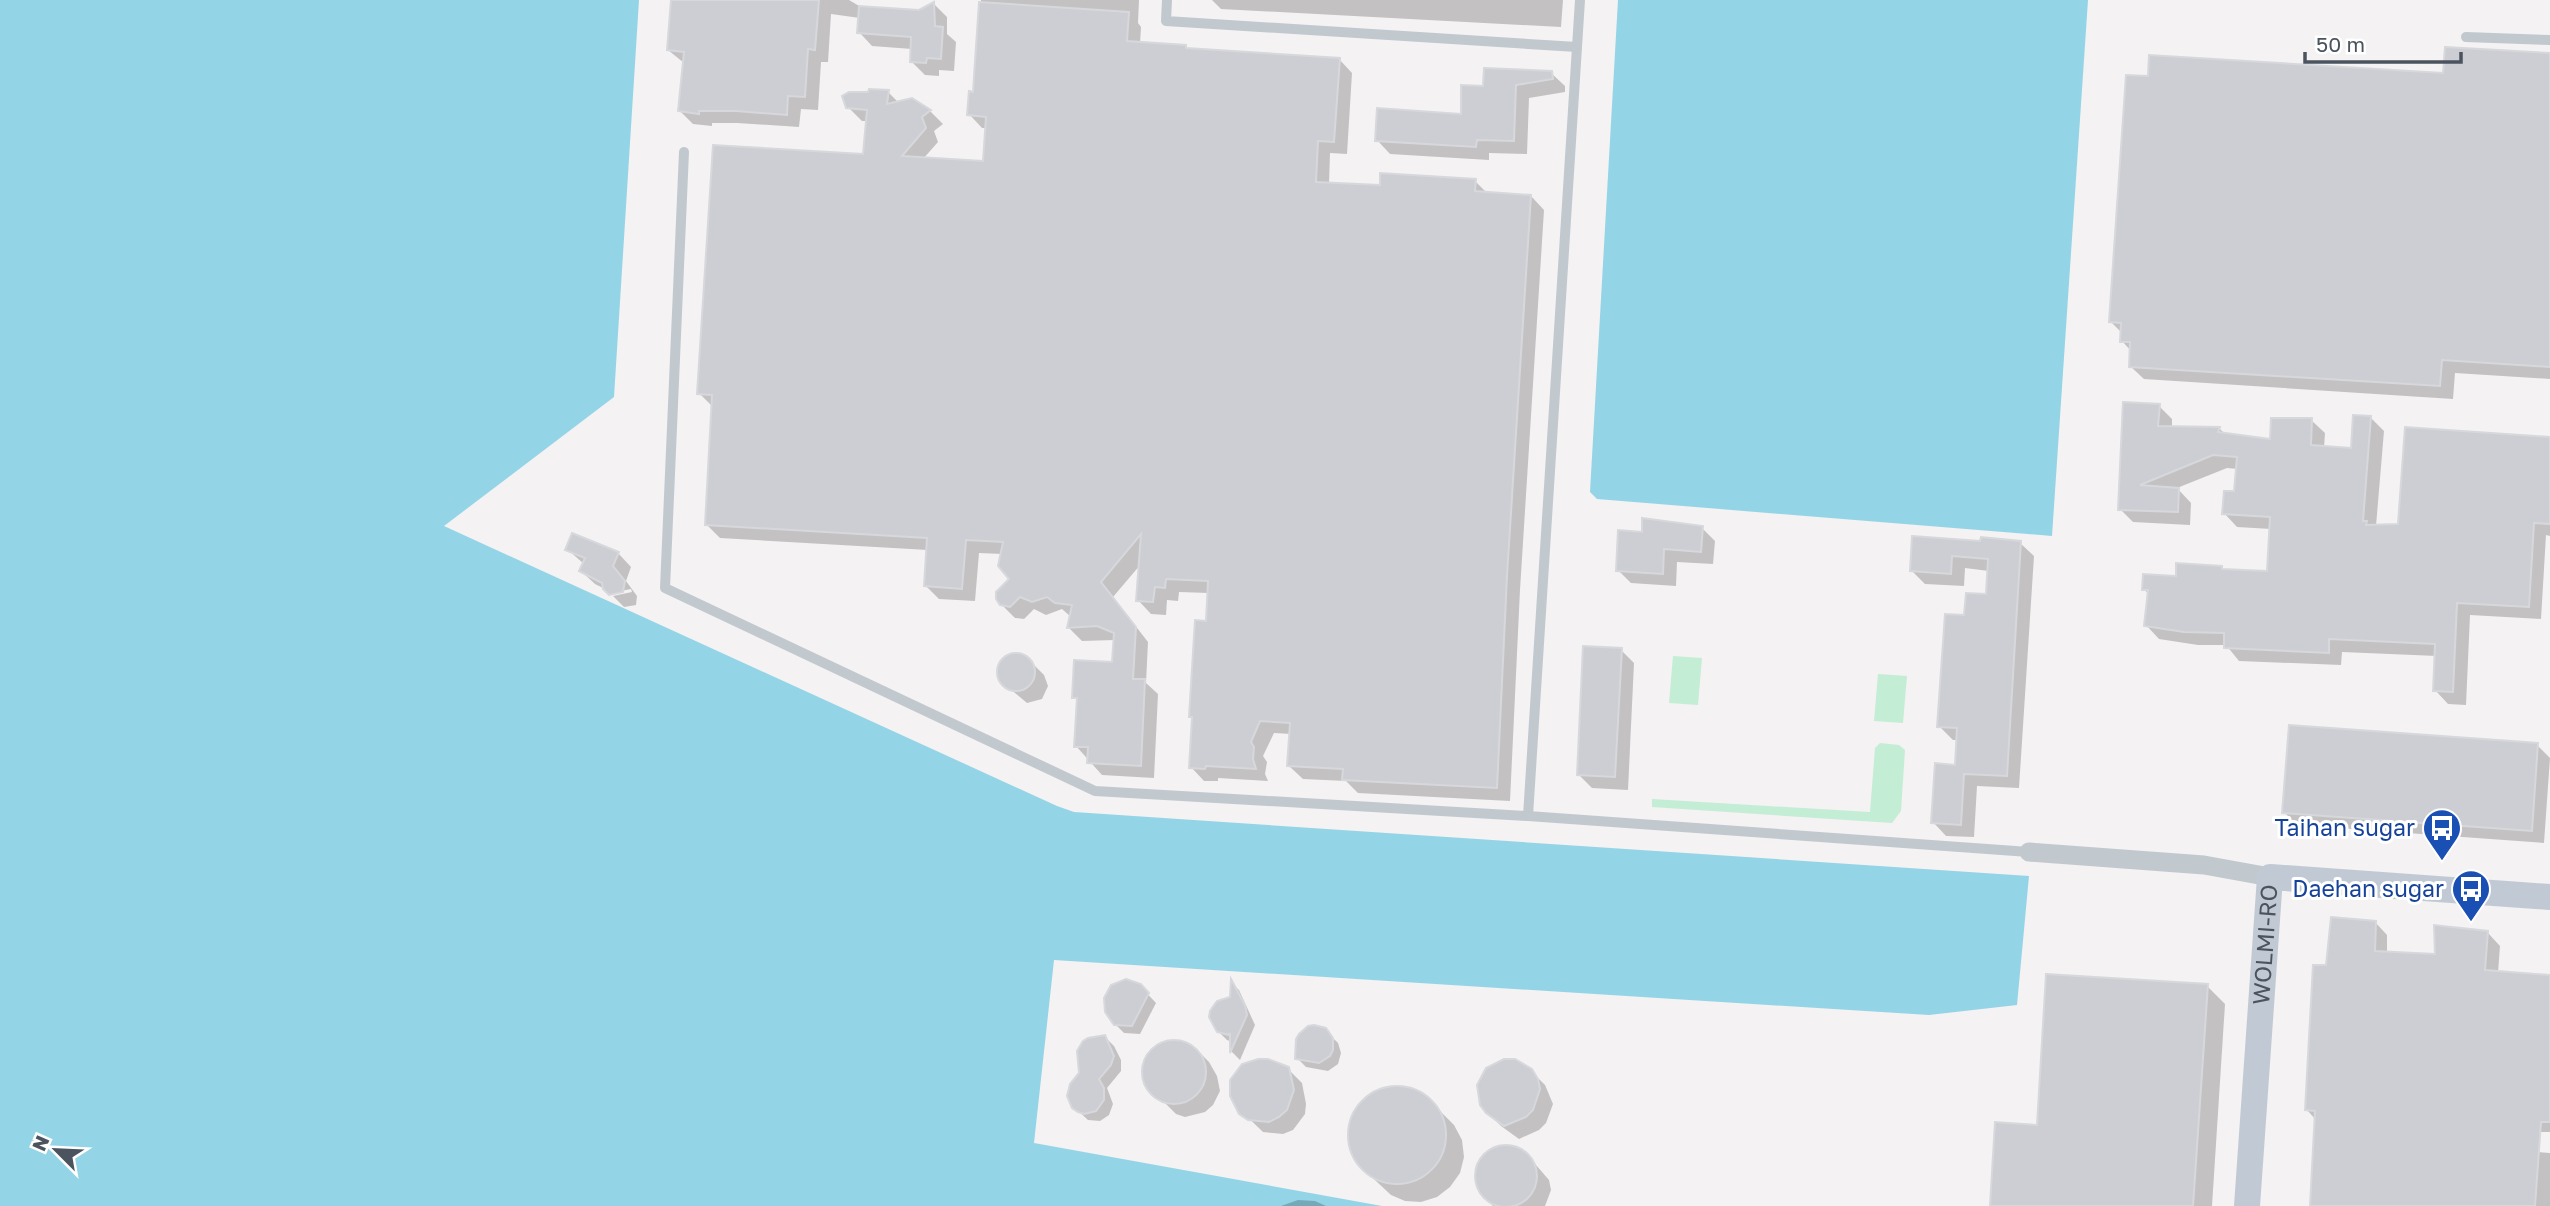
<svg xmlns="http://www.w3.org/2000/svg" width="2550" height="1206" font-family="'Golos Text',sans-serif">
  <rect width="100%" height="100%" fill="#f4f2f2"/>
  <g fill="#c4edd5">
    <polygon points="1673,656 1702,658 1698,705 1669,703"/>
    <polygon points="1878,674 1907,676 1903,723 1874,721"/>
    <polygon points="1880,743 1899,745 1905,750 1901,811 1892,823 1652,807 1652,799 1870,812 1875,748"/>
  </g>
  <g fill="#94d4e7">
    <polygon points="0,0 639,0 614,397 444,526 1057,806 1074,812 2029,876 2017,1005 1929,1015 1054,960 1034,1143 1382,1206 0,1206"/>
    <polygon points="1618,0 2088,0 2052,536 1597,499 1590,492"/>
  </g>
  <g fill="#0003" fill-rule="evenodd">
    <polygon points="672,0 849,0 866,10 920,12 934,4 947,17 947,34 956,42 954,71 939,70 939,76 925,75 911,61 912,49 872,46 859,32 860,18 831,14 828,62 821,62 818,110 801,109 799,127 737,123 712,123 712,126 693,124 680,111 684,63 668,50"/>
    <polygon points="981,0 1139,0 1138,23 1141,27 1140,44 1185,47 1188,50 1339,59 1352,73 1347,154 1330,153 1329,184 1381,187 1475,181 1488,194 1531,196 1544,210 1520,590 1510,801 1358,793 1346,781 1303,779 1289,766 1291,734 1274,733 1263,756 1267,762 1265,774 1268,781 1218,778 1218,781 1204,781 1191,767 1194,719 1191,716 1208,623 1209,593 1179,592 1178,601 1167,600 1166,615 1151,614 1138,600 1141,564 1113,597 1148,642 1146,683 1158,694 1154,778 1102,775 1076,746 1078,701 1074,697 1114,664 1115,640 1082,641 1069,628 1071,617 1062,609 1046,615 1034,609 1024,619 1015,618 1001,604 1012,580 1002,554 979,553 975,601 939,599 925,585 928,550 720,538 706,524 713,407 699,393 865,156 868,121 862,121 848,107 888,92 899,103 912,100 930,111 943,124 934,131 938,142 923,159 984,163 987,128 982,128 969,114 974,94"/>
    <polygon points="1212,0 1563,0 1561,27 1221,9"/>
    <polygon points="2550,55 2550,379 2455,373 2453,399 2144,379 2130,366 2131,351 2122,341 2122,333 2111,322 2150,78 2445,75"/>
    <polygon points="1551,73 1565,86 1565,92 1529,98 1527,154 1489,153 1489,160 1390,154 1377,140 1462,115 1485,88"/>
    <polygon points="2159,406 2172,419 2172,428 2220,429 2226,435 2272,441 2311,420 2325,433 2324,448 2353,450 2371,418 2384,431 2376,526 2400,526 2550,439 2550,536 2546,535 2541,619 2470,615 2466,705 2448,704 2435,690 2437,656 2342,652 2341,665 2239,661 2226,645 2198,645 2159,639 2146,625 2149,595 2144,589 2177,578 2224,571 2269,573 2271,529 2237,527 2224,513 2236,493 2238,469 2227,468 2177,488 2191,503 2190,525 2133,522 2120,509"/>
    <polygon points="1702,528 1715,541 1713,564 1677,562 1676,586 1631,583 1618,570 1643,533"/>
    <polygon points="1982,542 2020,543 2034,556 2019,788 1977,786 1974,837 1946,836 1933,822 1957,766 1958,740 1953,740 1939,726 1966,617 1987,596 1989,571 1965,568 1964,586 1925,584 1912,571"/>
    <path d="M 567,549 L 618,553 L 631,567 L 626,581 L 637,596 L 636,605 L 624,607 L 607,590 L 595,584 L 581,571 L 584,564 ZM 631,589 L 632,592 L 613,596 L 610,593 Z"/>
    <polygon points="1621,650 1634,663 1628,790 1592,788 1579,775"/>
    <polygon points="1014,655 1026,657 1044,675 1048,686 1042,699 1027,703 1003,683 999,671 1004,660"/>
    <polygon points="2537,745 2550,758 2544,843 2297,825 2284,812"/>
    <polygon points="2375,922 2387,935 2387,953 2437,956 2488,933 2500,946 2498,973 2550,977 2550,1132 2539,1132 2538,1152 2550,1153 2550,1206 2312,1206 2316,1120 2307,1110 2327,967"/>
    <polygon points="1232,984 1239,990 1255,1025 1240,1060 1232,1052 1232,1042 1227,1040 1218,1031 1232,998"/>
    <polygon points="1140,986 1156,1003 1140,1034 1124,1033 1115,1024"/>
    <polygon points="2207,986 2225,1004 2212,1206 1992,1206 2038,1126"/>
    <polygon points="1325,1030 1338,1043 1341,1053 1338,1064 1328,1071 1306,1067 1297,1058"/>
    <polygon points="1105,1037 1114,1046 1121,1060 1121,1071 1107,1088 1113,1104 1109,1115 1100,1121 1088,1120 1074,1107"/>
    <polygon points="1181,1043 1195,1048 1209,1062 1217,1076 1220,1091 1213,1105 1205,1112 1185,1117 1176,1114 1148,1086 1145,1067 1148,1058 1157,1046"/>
    <polygon points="1288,1069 1302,1083 1306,1104 1305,1114 1293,1130 1283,1134 1263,1132 1235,1105"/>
    <polygon points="1531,1071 1545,1085 1553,1104 1546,1123 1539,1130 1519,1139 1501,1126 1487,1112"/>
    <polygon points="1392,1088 1408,1089 1424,1095 1454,1125 1462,1140 1464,1157 1460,1173 1450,1187 1437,1197 1421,1202 1405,1201 1391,1195 1361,1167 1353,1154 1349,1140 1351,1125 1356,1111 1365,1100 1378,1091"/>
    <polygon points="1508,1145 1521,1151 1529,1157 1549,1180 1551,1190 1545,1206 1493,1206 1486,1199 1476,1182 1479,1163 1493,1150"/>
    <polygon points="1298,1200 1315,1201 1326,1206 1281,1206"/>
  </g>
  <g fill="#ccced4" stroke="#d6d8dc" stroke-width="2">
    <polygon points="671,0 819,0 815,50 808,49 805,97 788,96 787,115 736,111 699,111 699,114 678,111 684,52 667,50"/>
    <polygon points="934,2 935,26 943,27 941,59 927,58 926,63 910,62 911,37 857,33 859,6 919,10"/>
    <polygon points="979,2 1129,12 1127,41 1186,45 1186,48 1340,58 1334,142 1318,141 1316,182 1380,185 1380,173 1476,179 1475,191 1531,195 1507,576 1497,788 1342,780 1343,769 1287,766 1290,723 1260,721 1251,742 1254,747 1253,759 1256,769 1206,766 1205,769 1189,768 1192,717 1189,717 1195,620 1206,621 1208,581 1166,579 1165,588 1155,587 1153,602 1136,601 1141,534 1101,582 1136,627 1133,679 1145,679 1141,766 1087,763 1088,747 1074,747 1077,698 1072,698 1074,660 1112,662 1114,633 1097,626 1067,628 1072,605 1055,603 1047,597 1032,602 1020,597 1010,607 1000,605 996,599 996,592 1009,579 998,566 1003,542 966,540 962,589 924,586 927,538 705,525 712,395 697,394 713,145 863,154 867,110 846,108 842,96 849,92 868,92 869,89 889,90 887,104 912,98 931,110 922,117 926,128 902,156 983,161 986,117 967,115 969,91 973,92"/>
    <polygon points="2445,47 2550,53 2550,367 2442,360 2440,386 2129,367 2130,342 2120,342 2121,323 2109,322 2126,75 2148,76 2149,55 2443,73"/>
    <polygon points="1484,68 1552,71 1553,79 1516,85 1514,141 1477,140 1476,147 1375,141 1377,108 1461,114 1461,85 1483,86"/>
    <polygon points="2123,402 2160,404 2158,426 2220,427 2218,432 2270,439 2271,418 2312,418 2311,445 2351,448 2353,415 2371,416 2363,521 2367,521 2366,525 2398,524 2405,427 2550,437 2550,524 2534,523 2529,607 2457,603 2453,692 2433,691 2435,644 2329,639 2329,653 2224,648 2224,633 2184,632 2144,626 2148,590 2142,590 2143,574 2176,576 2176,563 2222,566 2222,569 2267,571 2270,517 2222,514 2224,491 2234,491 2237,457 2213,455 2140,485 2179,488 2178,512 2118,510"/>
    <polygon points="1642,518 1703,526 1701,552 1664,549 1663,574 1616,571 1618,530 1642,532"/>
    <polygon points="572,533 619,552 613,566 625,581 623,592 609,595 603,589 602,583 579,571 585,558 565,550"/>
    <polygon points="1912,536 1980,541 1981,537 2021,541 2007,776 1964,774 1961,825 1931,823 1935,763 1955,765 1957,728 1937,727 1945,614 1964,615 1966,593 1986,594 1988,559 1952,556 1951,574 1910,571"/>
    <polygon points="1583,646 1622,648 1615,777 1577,775"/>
    <circle cx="1016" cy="672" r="19"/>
    <polygon points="2289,725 2538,743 2532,831 2282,813"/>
    <polygon points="2331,917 2376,921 2375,951 2435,954 2434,925 2488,931 2485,970 2550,975 2550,1122 2541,1122 2535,1206 2310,1206 2315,1111 2305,1110 2313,965 2326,965"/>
    <polygon points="2046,974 2208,984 2193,1206 1990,1206 1995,1122 2037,1125"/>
    <polygon points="1126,979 1141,984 1149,993 1132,1026 1114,1025 1105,1012 1104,998 1111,985"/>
    <polygon points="1231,979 1245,1005 1247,1015 1230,1053 1230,1033 1229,1035 1217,1032 1209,1017 1210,1011 1217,1001 1230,997"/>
    <polygon points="1314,1025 1326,1028 1333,1038 1333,1050 1330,1056 1319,1063 1295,1059 1296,1039 1299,1034 1308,1026"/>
    <polygon points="1105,1035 1114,1056 1111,1065 1099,1079 1104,1088 1104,1100 1096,1111 1084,1114 1078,1112 1072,1108 1067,1096 1070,1084 1079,1073 1077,1051 1083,1041 1088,1038"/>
    <circle cx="1174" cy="1072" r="32"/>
    <polygon points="1258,1059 1268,1059 1289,1067 1294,1090 1287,1110 1279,1117 1269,1122 1248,1120 1239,1114 1230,1096 1230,1080 1242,1064"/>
    <polygon points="1504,1059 1515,1059 1532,1069 1538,1079 1540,1089 1533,1110 1526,1117 1504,1126 1486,1113 1480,1105 1477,1085 1486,1068"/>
    <circle cx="1397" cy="1135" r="49"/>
    <circle cx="1506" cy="1176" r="31"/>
  </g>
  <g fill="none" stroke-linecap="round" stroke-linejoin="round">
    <g stroke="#c1c9cf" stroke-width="10">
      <polyline points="1167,0 1166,21 1577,47"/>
      <polyline points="2466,37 2550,40"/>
      <polyline points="684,152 665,588 1095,791 1528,816 2029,852"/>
      <polyline points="1528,816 1580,0"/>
    </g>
    <polyline stroke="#c1c9cf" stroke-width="19" points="2029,852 2204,865 2270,877"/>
    <path stroke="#c1cad4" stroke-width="26" id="s1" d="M 2247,1206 L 2270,877 L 2550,897"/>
  </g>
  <defs>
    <symbol id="bus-pin" viewBox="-11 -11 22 30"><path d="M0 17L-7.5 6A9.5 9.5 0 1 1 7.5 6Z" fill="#1a4fb4" stroke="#fff"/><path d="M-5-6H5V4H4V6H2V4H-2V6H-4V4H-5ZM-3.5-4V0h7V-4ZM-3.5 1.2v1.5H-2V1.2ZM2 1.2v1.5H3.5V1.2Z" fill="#fff"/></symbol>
  </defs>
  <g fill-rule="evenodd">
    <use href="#bus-pin" x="2420" y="806" width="44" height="60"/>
    <use href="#bus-pin" x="2449" y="867" width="44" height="60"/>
  </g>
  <g text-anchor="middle" stroke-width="6" stroke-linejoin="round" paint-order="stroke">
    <g font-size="23" fill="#164399" stroke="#fff" text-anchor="end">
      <text x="2415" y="836">Taihan sugar</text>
      <text x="2444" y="897">Daehan sugar</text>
    </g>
    <g font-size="23" fill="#4b545e" stroke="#fff">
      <text dy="8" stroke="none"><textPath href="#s1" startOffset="262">WOLMI-RO</textPath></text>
    </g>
  </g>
  <g transform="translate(56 1150) rotate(294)" stroke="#ffffff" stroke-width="5" paint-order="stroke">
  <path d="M0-5L12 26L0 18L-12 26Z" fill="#4b545e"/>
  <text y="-10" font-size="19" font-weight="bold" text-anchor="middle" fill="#4b545e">N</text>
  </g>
  <path d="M2305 52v10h156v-10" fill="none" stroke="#4b545e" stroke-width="3.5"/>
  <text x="2316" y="52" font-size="21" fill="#4b545e" stroke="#ffffff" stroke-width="5" paint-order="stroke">50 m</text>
</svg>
